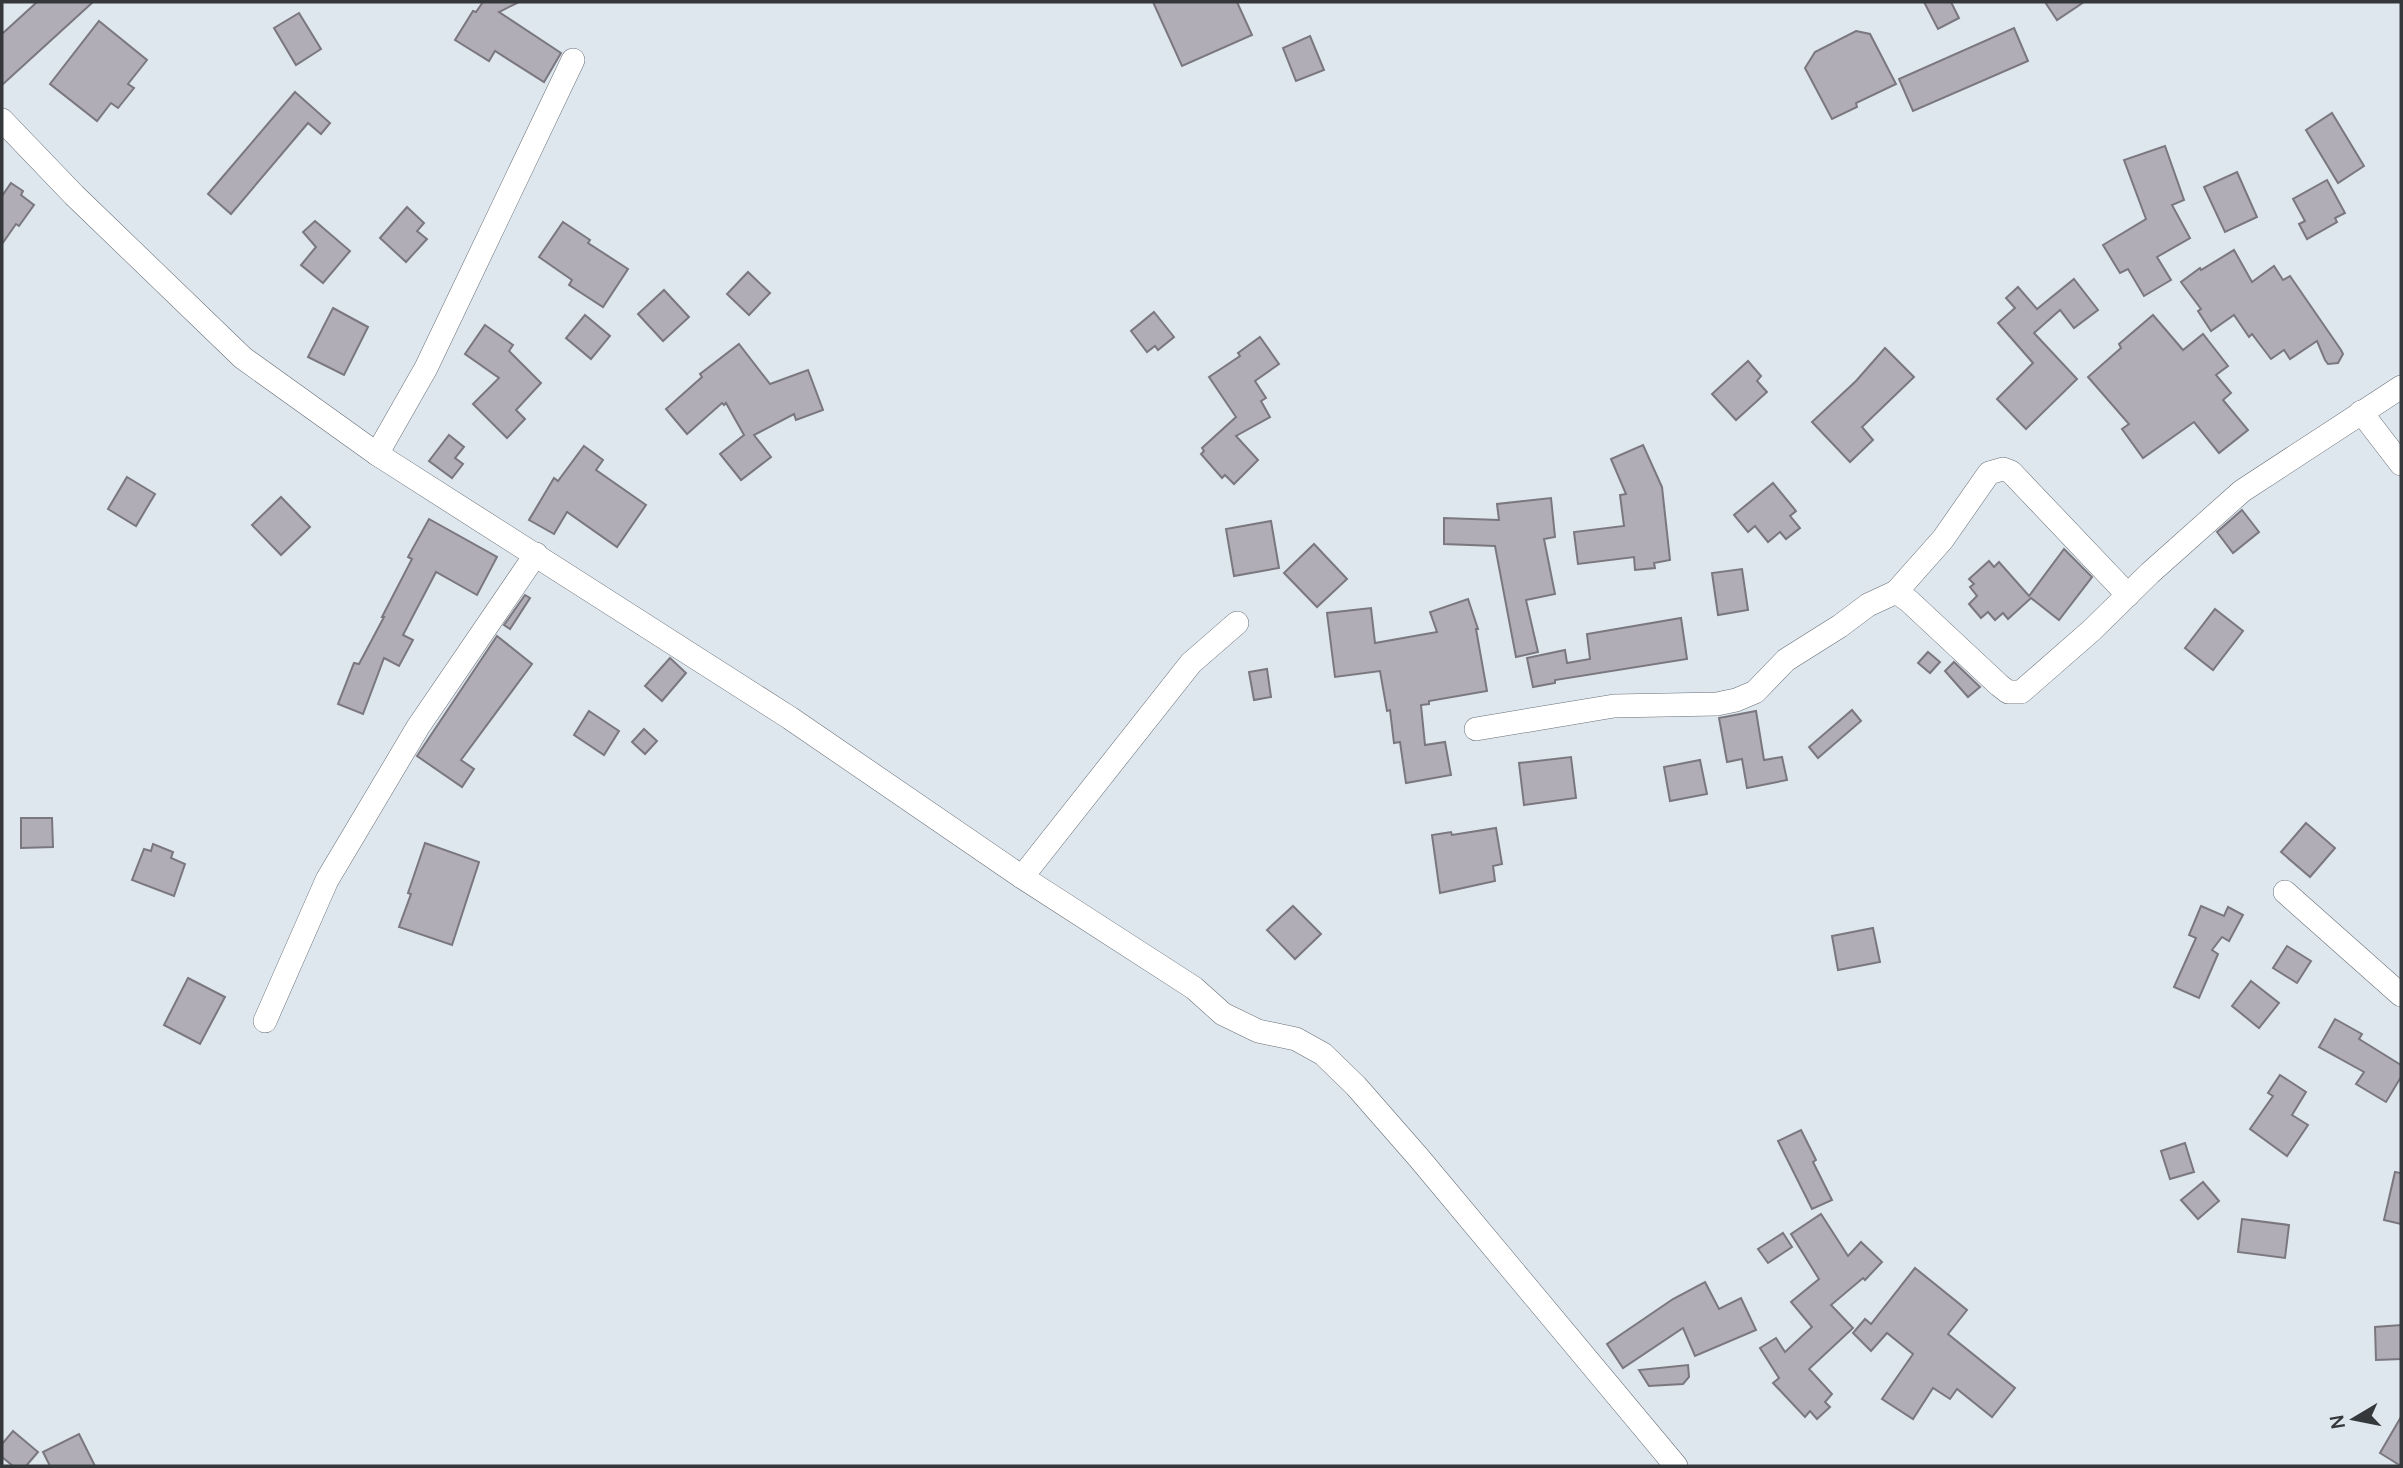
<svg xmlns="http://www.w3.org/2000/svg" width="2403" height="1468" font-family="Manrope,sans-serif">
  <rect width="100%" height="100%" fill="#dee6ee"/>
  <g fill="#b1adb7" stroke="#7a777f" stroke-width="2">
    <polygon points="37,2 93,2 2,85 2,34"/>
    <polygon points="483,2 519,2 499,12 561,53 544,82 495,51 489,61 455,40 473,11 476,12"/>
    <polygon points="1153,2 1237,2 1252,35 1182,66"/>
    <polygon points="1924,2 1951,2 1959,18 1938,29"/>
    <polygon points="2045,2 2084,2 2057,20"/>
    <polygon points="299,13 321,49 296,65 274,28"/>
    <polygon points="99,21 147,60 128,84 134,88 118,108 111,103 97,121 50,84"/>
    <polygon points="2014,28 2028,61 1913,111 1899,79"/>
    <polygon points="1856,31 1870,34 1896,84 1856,103 1857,107 1832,119 1805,68 1815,52"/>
    <polygon points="1310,36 1324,70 1296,81 1283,48"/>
    <polygon points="295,92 330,123 321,134 308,123 231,214 208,194"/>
    <polygon points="2332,113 2364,166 2338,183 2306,130"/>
    <polygon points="2165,146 2184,200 2172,205 2190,238 2157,257 2171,280 2144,296 2128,269 2120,273 2103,245 2146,219 2124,160"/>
    <polygon points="2237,172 2257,217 2225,232 2204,187"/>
    <polygon points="2327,180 2345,213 2335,218 2337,222 2307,239 2299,224 2305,221 2293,199"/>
    <polygon points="11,183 23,191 21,195 34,205 19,226 16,224 2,244 2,196"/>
    <polygon points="407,207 424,223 417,231 427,239 406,262 380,238"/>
    <polygon points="315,221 350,251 323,283 301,265 316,247 303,232"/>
    <polygon points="563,222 590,240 588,243 628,269 603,307 569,285 572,280 539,257"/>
    <polygon points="2234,250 2252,282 2274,266 2283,280 2290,276 2341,350 2343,354 2338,363 2328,364 2325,360 2317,341 2290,359 2284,350 2271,359 2252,334 2249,337 2234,315 2211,331 2198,311 2201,309 2181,282 2200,268 2201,270"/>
    <polygon points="748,272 770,293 749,315 727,294"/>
    <polygon points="2074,279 2098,310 2074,328 2060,310 2034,333 2077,379 2026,429 1997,399 2033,363 1998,323 2015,308 2006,298 2018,287 2037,309"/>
    <polygon points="664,290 689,317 663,341 638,314"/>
    <polygon points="333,308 368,327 344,375 308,357"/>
    <polygon points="1154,312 1174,337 1158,350 1155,346 1147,352 1131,331"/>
    <polygon points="585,315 610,336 591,359 566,338"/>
    <polygon points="2153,315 2183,350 2203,334 2228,366 2216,375 2231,393 2223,400 2248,430 2219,453 2194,422 2143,458 2122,429 2129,424 2088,377 2121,348 2119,344"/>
    <polygon points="485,325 513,345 509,351 541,383 516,410 525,419 507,438 473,404 499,378 465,354"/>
    <polygon points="1260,337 1279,364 1255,381 1266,398 1261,401 1270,417 1236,436 1258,460 1234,484 1225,475 1222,478 1201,454 1204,451 1202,448 1236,417 1209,377 1240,356 1238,353"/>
    <polygon points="739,344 770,384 808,370 823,410 796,420 794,414 754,435 771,457 741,480 720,454 744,435 726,403 724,405 722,403 687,434 666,409 702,377 700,374"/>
    <polygon points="1885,348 1914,377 1862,427 1873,440 1850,462 1812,422 1856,381"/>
    <polygon points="1748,361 1761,376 1757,381 1767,392 1736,420 1712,394"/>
    <polygon points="449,435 464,447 455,458 463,464 452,478 429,461"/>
    <polygon points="1643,445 1662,487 1670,560 1654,563 1655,568 1635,570 1634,557 1578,564 1574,532 1624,526 1620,495 1626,494 1611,459"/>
    <polygon points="584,446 603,460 596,470 646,505 617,547 567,512 554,534 529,520 554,478 558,481"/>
    <polygon points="127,477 155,494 136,526 108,509"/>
    <polygon points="1773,483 1796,511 1790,516 1800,528 1786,539 1780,532 1768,542 1755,526 1748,532 1734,515"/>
    <polygon points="281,497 310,527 281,555 252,525"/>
    <polygon points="1551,498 1555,537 1544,539 1555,594 1526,600 1538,652 1516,657 1495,546 1444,544 1444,518 1499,520 1497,504"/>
    <polygon points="2242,510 2259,532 2233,553 2217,532"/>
    <polygon points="429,519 497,557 477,595 436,572 403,635 413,640 399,666 384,658 363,714 338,704 354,663 359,664 384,617 382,617 412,559 408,557"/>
    <polygon points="1271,521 1279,568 1234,576 1226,529"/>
    <polygon points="1314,544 1347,579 1317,607 1284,573"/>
    <polygon points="2064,549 2092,577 2059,620 2031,598 2008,619 2003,613 1995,620 1988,612 1981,618 1969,604 1977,596 1970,587 1974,584 1969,579 1989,561 1994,567 1999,562 2029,596"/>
    <polygon points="1742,569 1748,610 1718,615 1712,573"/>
    <polygon points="525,595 530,598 510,629 504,625"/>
    <polygon points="1468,599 1478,629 1476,629 1487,691 1429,701 1429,704 1421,705 1425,745 1445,742 1451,775 1406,783 1400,742 1394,743 1390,710 1387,711 1380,671 1335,677 1327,613 1371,608 1375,643 1437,632 1430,612"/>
    <polygon points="2215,609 2243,631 2213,670 2185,648"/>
    <polygon points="1681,618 1687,659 1555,680 1555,683 1533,687 1527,658 1565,650 1567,663 1590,659 1587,634"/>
    <polygon points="497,636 532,664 461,760 474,769 462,787 417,756"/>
    <polygon points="1928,652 1940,662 1930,673 1918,663"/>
    <polygon points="670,658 686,673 662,701 645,686"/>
    <polygon points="1954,662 1980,687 1968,697 1945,671"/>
    <polygon points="1267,669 1271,697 1254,700 1249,672"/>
    <polygon points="1852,710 1861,721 1818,758 1809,747"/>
    <polygon points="589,711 619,731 604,755 574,735"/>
    <polygon points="1756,711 1764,760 1782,757 1787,780 1747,788 1742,759 1727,762 1719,718"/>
    <polygon points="644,729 657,741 645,754 632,742"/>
    <polygon points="1571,757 1576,798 1524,805 1519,763"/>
    <polygon points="1700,760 1707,794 1670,801 1664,767"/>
    <polygon points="21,818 52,818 53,847 21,848"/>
    <polygon points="2306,823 2335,848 2310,877 2281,852"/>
    <polygon points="1496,828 1502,864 1493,866 1495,881 1440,893 1432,835 1451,832 1452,835"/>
    <polygon points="425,843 479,862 452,945 399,927 411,894 408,893"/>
    <polygon points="153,844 173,852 171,858 185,864 174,896 132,880 144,849 151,851"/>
    <polygon points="1293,906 1321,934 1295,959 1267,930"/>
    <polygon points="2201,906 2224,916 2228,907 2243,915 2229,941 2222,937 2212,950 2218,954 2199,998 2174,987 2196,938 2189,935"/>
    <polygon points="1873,928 1880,962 1838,970 1832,936"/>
    <polygon points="2287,946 2311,961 2297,983 2273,968"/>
    <polygon points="188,978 225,997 200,1044 164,1025"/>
    <polygon points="2251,981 2279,1003 2259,1028 2232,1006"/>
    <polygon points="2335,1019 2362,1034 2359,1039 2401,1065 2401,1077 2386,1102 2356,1084 2364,1072 2319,1047"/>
    <polygon points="2280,1075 2306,1092 2292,1115 2308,1125 2287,1156 2250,1129 2273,1096 2268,1093"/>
    <polygon points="1801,1130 1816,1160 1813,1162 1832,1200 1812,1209 1778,1141"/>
    <polygon points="2185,1143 2194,1172 2170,1179 2161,1151"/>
    <polygon points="2395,1172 2401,1173 2401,1224 2384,1220"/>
    <polygon points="2203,1182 2219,1201 2198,1219 2181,1200"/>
    <polygon points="1821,1214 1848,1256 1861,1242 1882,1262 1865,1280 1863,1278 1831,1305 1853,1328 1809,1369 1832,1394 1825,1402 1830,1407 1817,1419 1810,1411 1805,1417 1773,1383 1779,1378 1760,1348 1776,1338 1785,1352 1812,1327 1791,1302 1819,1279 1791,1234"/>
    <polygon points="2242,1219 2289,1225 2285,1258 2238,1252"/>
    <polygon points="1783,1233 1792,1247 1768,1263 1758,1249"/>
    <polygon points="1915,1268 1967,1310 1948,1334 2015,1388 1992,1417 1957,1389 1950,1399 1933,1388 1913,1419 1882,1399 1913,1354 1887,1333 1871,1351 1853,1333 1865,1319 1871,1324"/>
    <polygon points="1705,1282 1719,1309 1741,1298 1756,1330 1695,1356 1683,1328 1623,1368 1607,1344 1673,1299"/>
    <polygon points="2401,1325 2401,1359 2376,1360 2375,1327"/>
    <polygon points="1688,1365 1689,1377 1683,1384 1649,1386 1639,1370"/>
    <polygon points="2401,1417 2401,1466 2380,1453"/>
    <polygon points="13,1431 38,1452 26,1466 13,1466 2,1457 2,1444"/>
    <polygon points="79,1434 95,1466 50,1466 43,1452"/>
  </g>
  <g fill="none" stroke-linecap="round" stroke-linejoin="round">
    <defs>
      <g id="minor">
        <polyline points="2,120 74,195 243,358 377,454 790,718 1022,877 1194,988 1223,1014 1258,1031 1296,1039 1323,1054 1356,1086 1419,1158 1676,1466"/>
        <polyline points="2361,412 2401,464"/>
        <polyline points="377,454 426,368 573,60"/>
        <polyline points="1896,592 1943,539 1989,473 2003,469 2011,472 2128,595"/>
        <polyline points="1476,729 1614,706 1717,704 1736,700 1755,692 1786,660 1840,626 1868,605 1896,592 1909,601 1999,685 2008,692 2021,692 2092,630 2150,573 2242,491 2401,387"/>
        <polyline points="1022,877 1191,663 1237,623"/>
        <polyline points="2285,892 2401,995"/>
        <polyline points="265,1021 327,880 418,727 536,554"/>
      </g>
    </defs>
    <use href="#minor" stroke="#686f76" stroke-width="24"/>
    <use href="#minor" stroke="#fff" stroke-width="23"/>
  </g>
  <rect width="2403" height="1468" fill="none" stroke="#35383b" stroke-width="7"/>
  <g transform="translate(2354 1419) rotate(260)" stroke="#dee6ee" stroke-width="5" paint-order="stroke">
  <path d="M0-5L12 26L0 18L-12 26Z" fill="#35383b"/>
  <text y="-10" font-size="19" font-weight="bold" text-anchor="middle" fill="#35383b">N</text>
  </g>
</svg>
